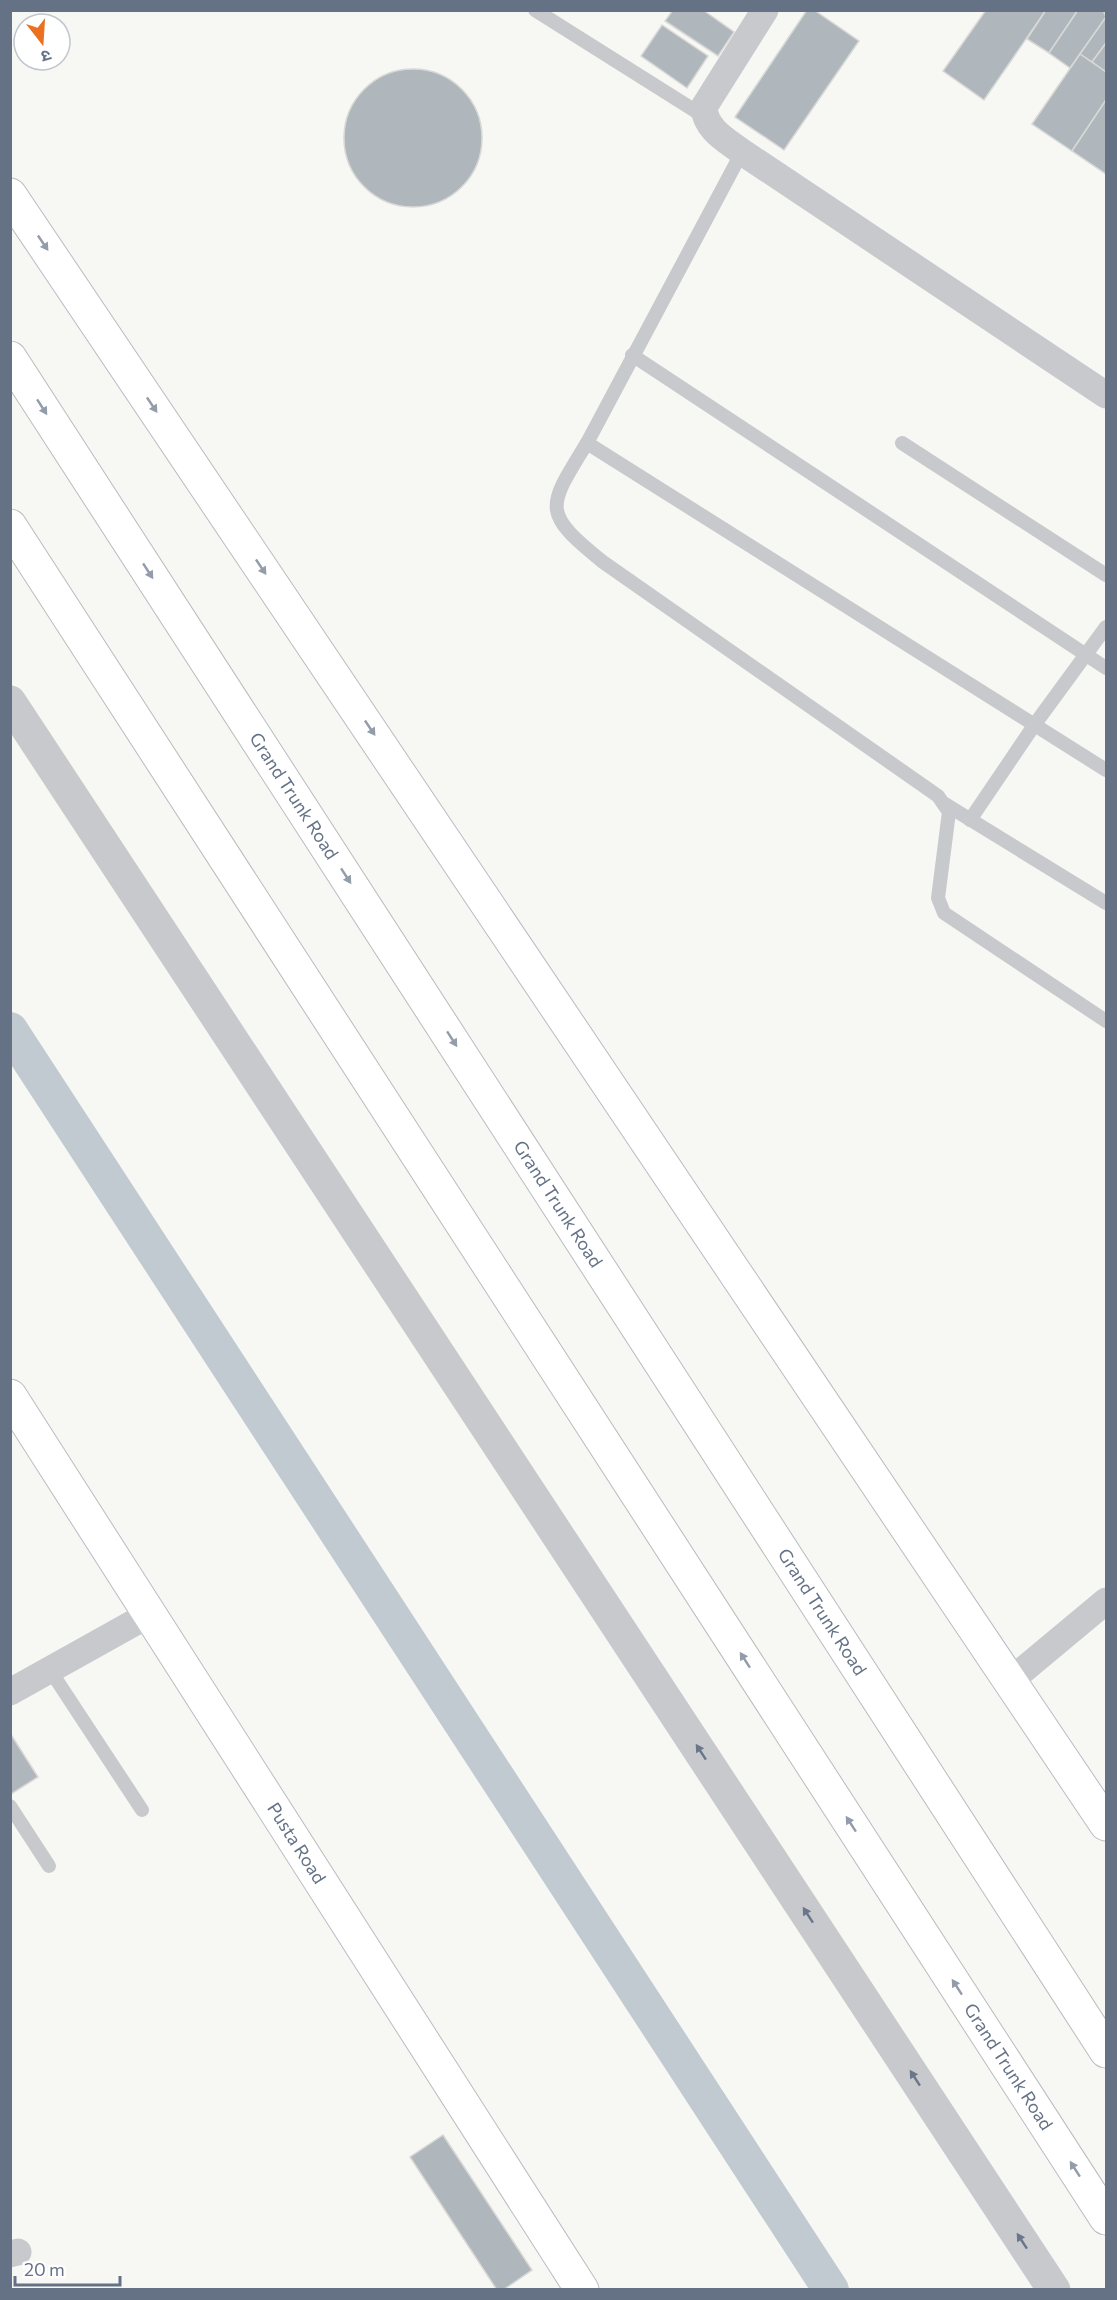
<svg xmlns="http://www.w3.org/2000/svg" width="1117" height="2300" font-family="Commissioner,'Noto Sans Devanagari',sans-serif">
  <rect width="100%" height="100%" fill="#f7f7f4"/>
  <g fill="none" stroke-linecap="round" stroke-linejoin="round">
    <polyline stroke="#c1cad0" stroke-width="36" points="10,1030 831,2290"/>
  </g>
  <g fill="#afb6bc" stroke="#d8d9d6" stroke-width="1.5">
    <polygon points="673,10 703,10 734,32 718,56 665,21"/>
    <polygon points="807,10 814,10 859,41 784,150 735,117"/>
    <polygon points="986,10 1046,10 984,100 943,71"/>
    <polygon points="1046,10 1078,10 1049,53 1027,39"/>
    <polygon points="1078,10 1103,10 1106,17 1070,68 1049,53"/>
    <polygon points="1106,17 1106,43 1092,62 1080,54"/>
    <polygon points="662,25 708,56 687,88 641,56"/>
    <polygon points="1106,43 1106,72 1092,62"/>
    <polygon points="1080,54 1106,72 1106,100 1072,151 1032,124"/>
    <circle cx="413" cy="138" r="69"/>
    <polygon points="1106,100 1106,174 1072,151"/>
    <polygon points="10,1733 38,1777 11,1794 10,1794"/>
    <polygon points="443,2135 532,2270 503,2290 497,2290 410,2157"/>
  </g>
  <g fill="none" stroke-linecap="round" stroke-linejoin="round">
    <defs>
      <g id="secondary">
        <polyline points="10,195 1106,1824"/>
        <path id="s1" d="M 10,1396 L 582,2290"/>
      </g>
      <g id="trunk">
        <path id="s2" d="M 10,358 L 1106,2051"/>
        <path id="s3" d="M 10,526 L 1106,2218"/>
      </g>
    </defs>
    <use href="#secondary" stroke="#b9bcc2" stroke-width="35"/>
    <use href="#trunk" stroke="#b9bbbf" stroke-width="35"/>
    <g stroke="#c7c9cd" stroke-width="14">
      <polyline points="535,10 705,117"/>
      <path d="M 742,152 L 587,443 C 547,508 541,512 603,562 L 938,796 L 949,812 L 938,898 L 944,913 L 1106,1021"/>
      <polyline points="632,355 1106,668"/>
      <polyline points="587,443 1106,770"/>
      <polyline points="902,443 1106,575"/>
      <polyline points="945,804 1106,903"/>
      <polyline points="970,820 1035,724 1106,627"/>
      <polyline points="50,1670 142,1810"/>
      <polyline points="10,1806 49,1866"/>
    </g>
    <g stroke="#c7c9cd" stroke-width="27">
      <path d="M 765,10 L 704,107 C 705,129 726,140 742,152 L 1106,395"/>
      <polyline points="1010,1681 1106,1601"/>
      <polyline points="10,1692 148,1615"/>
      <polyline points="10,2254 18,2252"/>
    </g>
    <polyline stroke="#c7c9cd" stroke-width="33" points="10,702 1054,2290"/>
    <use href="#secondary" stroke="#fff" stroke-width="33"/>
    <use href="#trunk" stroke="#fff" stroke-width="33"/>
  </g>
  <defs><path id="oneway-solid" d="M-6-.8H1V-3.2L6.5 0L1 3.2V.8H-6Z" transform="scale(1.5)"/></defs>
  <g fill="#939caa">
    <use href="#oneway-solid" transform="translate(43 243) rotate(56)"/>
    <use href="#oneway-solid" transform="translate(152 405) rotate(56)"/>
    <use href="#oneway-solid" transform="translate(42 407) rotate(57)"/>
    <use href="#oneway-solid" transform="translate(261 567) rotate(56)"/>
    <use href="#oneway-solid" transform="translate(148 571) rotate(57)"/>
    <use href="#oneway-solid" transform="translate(370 728) rotate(56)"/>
    <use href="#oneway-solid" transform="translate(346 876) rotate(57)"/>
    <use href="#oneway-solid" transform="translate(452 1039) rotate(57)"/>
    <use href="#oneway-solid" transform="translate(745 1660) rotate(-123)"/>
    <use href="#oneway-solid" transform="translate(851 1824) rotate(-123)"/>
    <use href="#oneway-solid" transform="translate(957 1987) rotate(-123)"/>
    <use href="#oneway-solid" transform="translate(1075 2169) rotate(-123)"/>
  </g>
  <g fill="#6a768a">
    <use href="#oneway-solid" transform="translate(701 1752) rotate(-123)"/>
    <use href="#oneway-solid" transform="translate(808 1915) rotate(-123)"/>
    <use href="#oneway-solid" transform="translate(915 2078) rotate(-123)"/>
    <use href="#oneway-solid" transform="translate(1022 2241) rotate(-123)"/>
  </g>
  <g text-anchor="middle" stroke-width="6" stroke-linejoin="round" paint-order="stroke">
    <g font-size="18" fill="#657286" stroke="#fff">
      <text dy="6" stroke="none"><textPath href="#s2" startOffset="522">Grand Trunk Road</textPath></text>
      <text dy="6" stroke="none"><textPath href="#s2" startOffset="1008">Grand Trunk Road</textPath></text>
      <text dy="6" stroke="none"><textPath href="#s2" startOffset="1494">Grand Trunk Road</textPath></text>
      <text dy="6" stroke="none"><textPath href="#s1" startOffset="531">Pusta Road</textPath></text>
      <text dy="6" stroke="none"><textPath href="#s3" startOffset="1836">Grand Trunk Road</textPath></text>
    </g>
  </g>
  <rect width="1117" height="2300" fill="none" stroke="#657286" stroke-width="24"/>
  <g transform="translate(42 42) rotate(163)"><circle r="28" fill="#ffffff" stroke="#c1c7cf" stroke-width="1.5"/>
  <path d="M0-4.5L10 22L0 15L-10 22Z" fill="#eb7020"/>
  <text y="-9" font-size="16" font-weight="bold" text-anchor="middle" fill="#657286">उ</text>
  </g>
  <path d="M15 2276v9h105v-9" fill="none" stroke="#657286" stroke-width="3"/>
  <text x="24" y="2276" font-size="18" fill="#657286" stroke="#ffffff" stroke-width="4.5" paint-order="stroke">20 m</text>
</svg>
